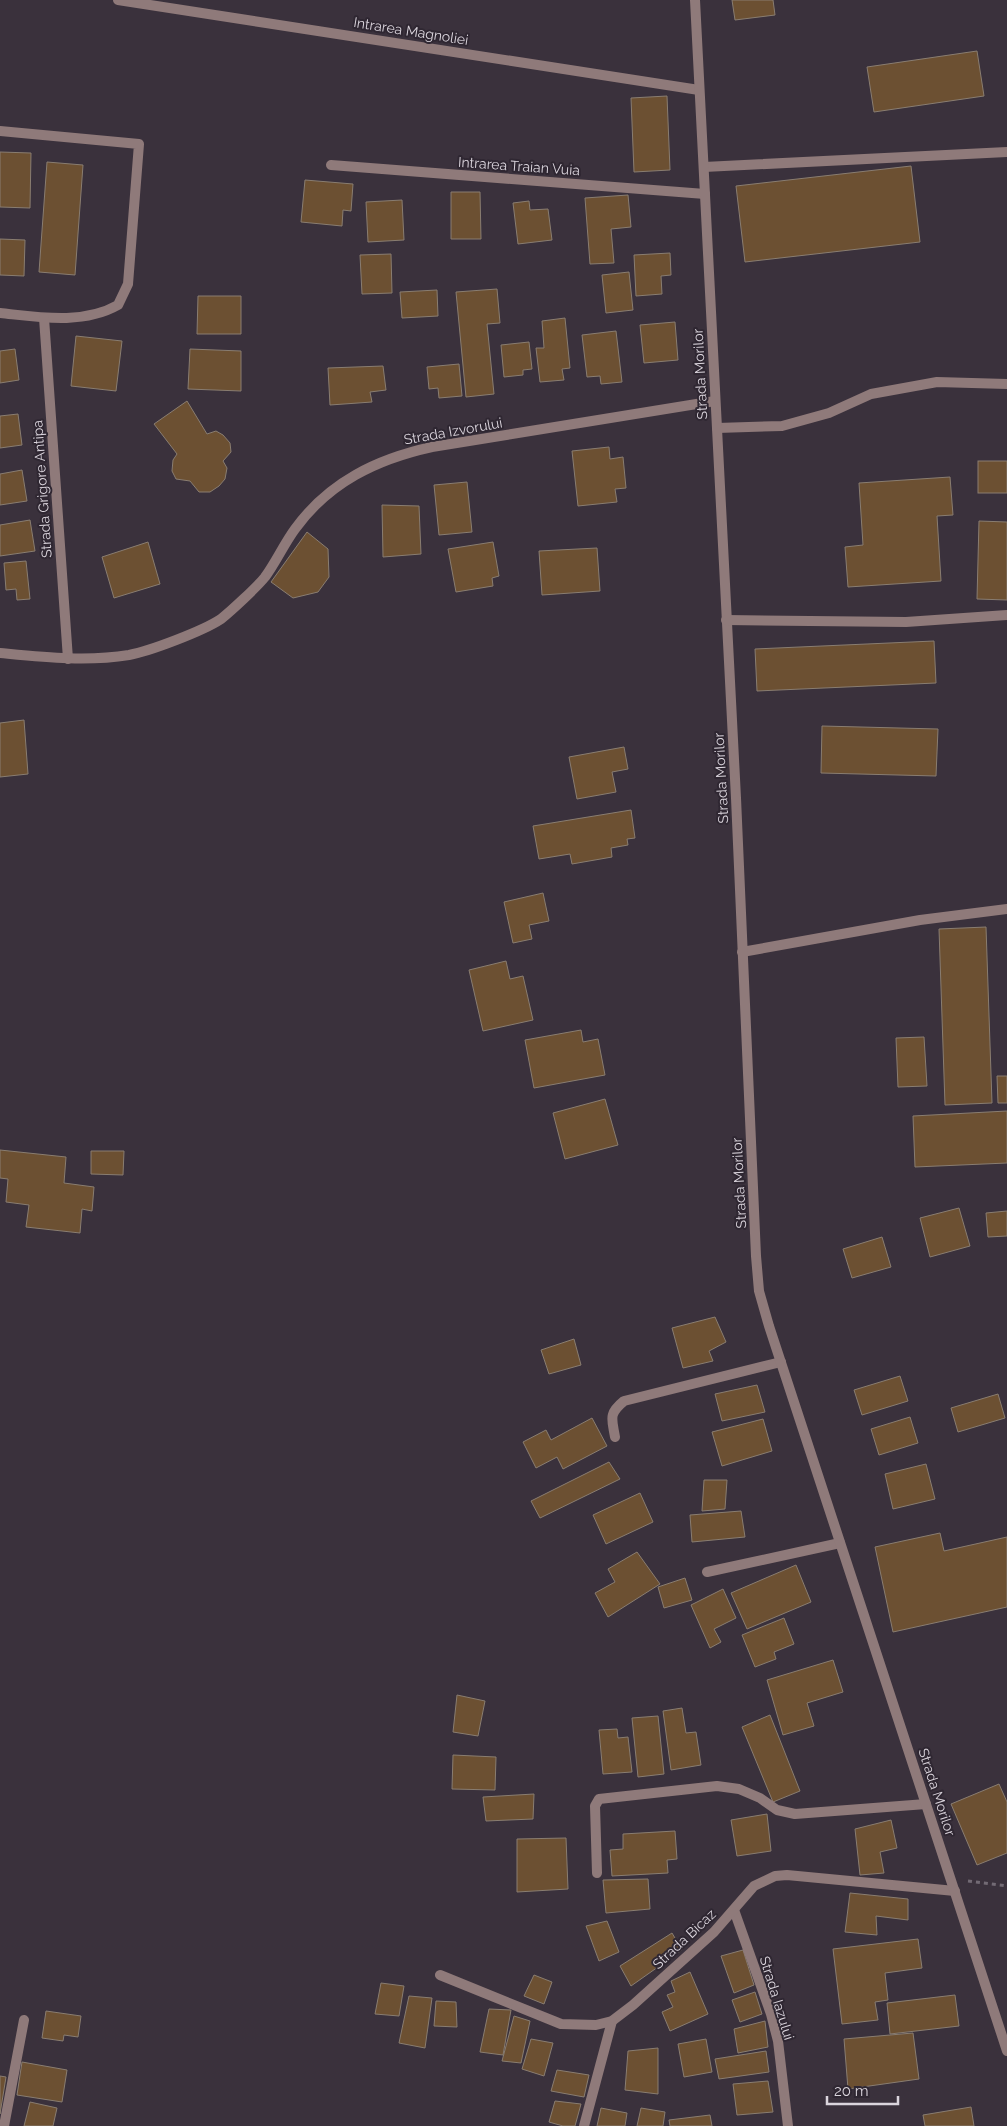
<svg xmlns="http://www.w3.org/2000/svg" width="1007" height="2126" font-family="Raleway,sans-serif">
  <rect width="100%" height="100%" fill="#3a313c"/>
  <g fill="#6c5032" stroke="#897d71">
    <polygon points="732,0 773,0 775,15 735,20"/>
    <polygon points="977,51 984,96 874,112 867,67"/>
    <polygon points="667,96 670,170 634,172 631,98"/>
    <polygon points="0,152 31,153 30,208 0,207"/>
    <polygon points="47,162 83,165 75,275 39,272"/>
    <polygon points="911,166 920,242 745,262 736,186"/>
    <polygon points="305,180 353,184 351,211 343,210 342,226 301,222"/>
    <polygon points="451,192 480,192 481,239 451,239"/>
    <polygon points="628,195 631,227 611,229 614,263 590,264 585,198"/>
    <polygon points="402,200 404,240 368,242 366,202"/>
    <polygon points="529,201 530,210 548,209 552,240 518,244 513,203"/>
    <polygon points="0,239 25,240 24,276 0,275"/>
    <polygon points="670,253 671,275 661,276 662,294 636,296 634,255"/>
    <polygon points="391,254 392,293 362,294 360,255"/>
    <polygon points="629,272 633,310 606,313 602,275"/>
    <polygon points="497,289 500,323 487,324 494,394 466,397 456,292"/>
    <polygon points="437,290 438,316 402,318 400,292"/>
    <polygon points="198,296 241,296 241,334 197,334"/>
    <polygon points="565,318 570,368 562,369 564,380 540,382 536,348 544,348 542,321"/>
    <polygon points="675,322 678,360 644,363 640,325"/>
    <polygon points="616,331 622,382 601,384 600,376 587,377 582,335"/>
    <polygon points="76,336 122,341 116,391 71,386"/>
    <polygon points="529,342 532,369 523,370 523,375 504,377 501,345"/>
    <polygon points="15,349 19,380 0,383 0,351"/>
    <polygon points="190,349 241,351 241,391 188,389"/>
    <polygon points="459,364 462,396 439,398 438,388 429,389 427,367"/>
    <polygon points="383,366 386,390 370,392 372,402 330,405 328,368"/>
    <polygon points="187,401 207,434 216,431 223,435 230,443 231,452 223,461 227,468 225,479 219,486 210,492 199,492 190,481 176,479 172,471 173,460 177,454 154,424"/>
    <polygon points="18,414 22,445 0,448 0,416"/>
    <polygon points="609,447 610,459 623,457 626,488 615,489 617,502 578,506 572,451"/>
    <rect x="978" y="461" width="29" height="32"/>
    <polygon points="22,470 27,501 0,505 0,474"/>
    <polygon points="950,477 953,515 937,516 941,581 848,587 845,547 863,545 859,483"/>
    <polygon points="467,482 472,532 439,535 434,485"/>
    <polygon points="382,505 419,506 421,554 383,557"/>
    <polygon points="30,520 35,551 0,556 0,525"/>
    <polygon points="979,521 1007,522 1007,600 977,599"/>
    <polygon points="307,532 328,549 329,577 318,592 293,598 271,582"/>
    <polygon points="148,542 160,584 114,598 102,557"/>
    <polygon points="493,542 499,576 492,578 493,586 456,592 448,549"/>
    <polygon points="597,548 600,591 542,595 539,551"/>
    <polygon points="26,561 30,599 17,600 16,589 6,590 4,563"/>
    <polygon points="934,641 936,683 757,691 755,649"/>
    <polygon points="24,720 28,774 0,777 0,723"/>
    <polygon points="822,726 938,729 936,776 821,773"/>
    <polygon points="624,747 628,769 612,772 616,792 577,799 569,757"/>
    <polygon points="631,810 635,838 627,839 628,845 611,848 612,857 572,864 570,854 539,859 533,826"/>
    <polygon points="543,893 549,921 529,925 532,939 513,943 504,902"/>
    <polygon points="986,927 992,1103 945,1105 939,929"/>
    <polygon points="506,961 510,979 523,976 533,1020 483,1031 469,970"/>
    <polygon points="581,1030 583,1042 598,1039 605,1075 534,1088 525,1040"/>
    <polygon points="924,1037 927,1086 898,1087 896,1038"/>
    <polygon points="997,1076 1007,1076 1007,1103 998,1103"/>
    <polygon points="605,1099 618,1145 565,1159 553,1113"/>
    <polygon points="1007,1111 1007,1163 915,1167 913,1116"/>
    <polygon points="0,1150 66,1157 64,1183 94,1187 92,1211 82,1209 80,1233 26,1227 29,1205 6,1202 8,1179 0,1178"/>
    <polygon points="91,1151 124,1151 123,1175 91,1174"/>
    <polygon points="959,1208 970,1246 930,1257 920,1218"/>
    <polygon points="1007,1211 1007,1236 988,1237 986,1213"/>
    <polygon points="882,1237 891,1267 852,1278 843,1249"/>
    <polygon points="715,1317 726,1342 709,1351 713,1361 683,1368 672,1328"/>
    <polygon points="574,1339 581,1365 549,1374 541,1350"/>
    <polygon points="900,1376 908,1401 862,1415 854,1390"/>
    <polygon points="757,1385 765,1412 722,1421 715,1394"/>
    <polygon points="998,1394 1005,1418 958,1432 951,1408"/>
    <polygon points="910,1417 918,1443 879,1455 871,1429"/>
    <polygon points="592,1418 607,1446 563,1469 557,1457 536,1468 523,1442 546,1430 551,1440"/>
    <polygon points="763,1419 772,1451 722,1466 712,1432"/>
    <polygon points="609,1462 620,1479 540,1518 531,1501"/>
    <polygon points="926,1464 935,1499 893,1509 885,1474"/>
    <polygon points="704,1480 727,1480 725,1509 702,1511"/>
    <polygon points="640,1493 653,1522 606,1544 593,1515"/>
    <polygon points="741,1511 745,1537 692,1542 690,1515"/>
    <polygon points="940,1533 944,1551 1007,1537 1007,1607 893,1632 875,1547"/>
    <polygon points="637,1552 660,1584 608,1617 595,1593 615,1582 608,1569"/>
    <polygon points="796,1565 811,1602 747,1629 731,1593"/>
    <polygon points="685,1578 692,1600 664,1608 658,1587"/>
    <polygon points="723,1589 736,1618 714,1629 721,1642 710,1648 691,1605"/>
    <polygon points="784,1618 794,1644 774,1652 776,1659 755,1667 742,1635"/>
    <polygon points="833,1660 843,1692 807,1703 814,1726 783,1735 767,1680"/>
    <polygon points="457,1695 485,1701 478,1736 453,1732"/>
    <polygon points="682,1708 686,1733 696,1732 701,1765 671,1770 663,1711"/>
    <polygon points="770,1715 800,1791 773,1802 742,1727"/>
    <polygon points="658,1716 664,1774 638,1777 632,1718"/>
    <polygon points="617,1729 618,1738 628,1737 632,1772 603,1774 599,1730"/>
    <polygon points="453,1755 496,1757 495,1790 452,1789"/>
    <polygon points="999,1784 1007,1802 1007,1853 977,1865 951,1804"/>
    <polygon points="534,1794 533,1819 486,1821 483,1797"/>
    <polygon points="767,1814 771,1851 737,1856 731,1820"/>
    <polygon points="891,1820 897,1848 880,1852 884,1873 860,1875 855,1829"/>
    <polygon points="675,1831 677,1859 667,1860 668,1873 612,1876 610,1850 623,1849 623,1834"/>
    <polygon points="566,1838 568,1889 517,1892 517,1839"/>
    <polygon points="648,1879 650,1909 606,1913 603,1880"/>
    <polygon points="850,1893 908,1899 908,1920 876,1916 877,1935 845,1932"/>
    <polygon points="607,1921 619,1952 599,1961 586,1926"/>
    <polygon points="672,1933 682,1950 631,1986 620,1966"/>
    <polygon points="918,1939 922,1968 885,1973 888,2000 875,2002 878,2020 842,2024 833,1949"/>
    <polygon points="743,1950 754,1985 734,1993 721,1956"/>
    <polygon points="690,1972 708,2014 670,2031 662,2012 673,2007 667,1995 675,1992 671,1981"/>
    <polygon points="534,1975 552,1982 544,2004 524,1996"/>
    <polygon points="381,1983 404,1986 399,2016 375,2014"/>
    <polygon points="755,1992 762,2014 740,2022 732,2000"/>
    <polygon points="955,1995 959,2026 890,2034 887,2003"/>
    <polygon points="409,1996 432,1998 425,2048 399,2043"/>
    <polygon points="436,2001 456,2002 457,2027 434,2026"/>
    <polygon points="489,2009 511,2010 503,2055 480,2052"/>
    <polygon points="46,2011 81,2016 78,2037 64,2035 63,2041 42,2038"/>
    <polygon points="514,2016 530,2021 521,2063 502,2061"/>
    <polygon points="765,2021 768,2047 738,2053 734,2029"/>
    <polygon points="913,2033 919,2079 848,2089 844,2039"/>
    <polygon points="531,2039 553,2043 544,2076 522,2069"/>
    <polygon points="706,2039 712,2072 684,2077 678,2044"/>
    <polygon points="658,2048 658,2094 625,2090 628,2051"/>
    <polygon points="766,2051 769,2072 719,2079 715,2059"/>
    <polygon points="22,2062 67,2070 62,2102 17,2095"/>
    <polygon points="557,2070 589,2075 584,2097 551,2091"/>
    <polygon points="0,2076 6,2077 0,2114"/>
    <polygon points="768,2081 773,2112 737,2115 733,2084"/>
    <polygon points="555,2101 581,2104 575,2126 563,2126 549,2122"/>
    <polygon points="30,2102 57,2108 53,2126 24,2126"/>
    <polygon points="971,2107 974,2126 925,2126 923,2115"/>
    <polygon points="601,2108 627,2113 625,2126 597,2126"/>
    <polygon points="641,2108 665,2112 663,2126 637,2126"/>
    <polygon points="710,2115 712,2126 670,2126 669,2120"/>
  </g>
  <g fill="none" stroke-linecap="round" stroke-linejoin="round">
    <polyline stroke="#726a74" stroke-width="3" stroke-dasharray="4 4" stroke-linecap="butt" points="968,1881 1007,1886"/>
    <g stroke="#8f7a7a" stroke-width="10">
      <polyline points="704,167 1007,152"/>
      <polyline points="717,428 782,426 829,413 871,394 937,382 1007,384"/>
      <polyline points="742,952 920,920 1007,909"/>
    </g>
    <g stroke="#8f7a7a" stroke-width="10">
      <polyline points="118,0 699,90"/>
      <path d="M 0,131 L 139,144 L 128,284 L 118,305 C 83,325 38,317 0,313"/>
      <polyline points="331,165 705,194"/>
      <polyline points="44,318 68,659"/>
      <path d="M 0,653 C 42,657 86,662 129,655 C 150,651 203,631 221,619 C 231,611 257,587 265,577 C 276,562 284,544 295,529 C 329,482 377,459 432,447 L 715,401"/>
      <path d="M 615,1437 C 612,1419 608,1414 624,1401 L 781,1362"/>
      <polyline points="707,1572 840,1543"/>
      <polyline points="597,1873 595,1806 599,1799 717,1786 739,1789 760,1798 777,1810 795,1814 926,1804"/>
      <polyline points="734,1910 771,2014 778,2041 788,2126"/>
      <polyline points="440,1975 561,2024 596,2025 612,2021 633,2005 714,1932 754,1886 775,1876 787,1875 955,1891"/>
      <polyline points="4,2126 24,2020"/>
      <polyline points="584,2126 612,2021"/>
    </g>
    <g stroke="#8f7a7a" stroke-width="10">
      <polyline points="695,0 736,798 756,1256 759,1291 769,1326 1007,2051"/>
      <polyline points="726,620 906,622 1007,615"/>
    </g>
  </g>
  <g text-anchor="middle" stroke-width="4" stroke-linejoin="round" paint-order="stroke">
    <g font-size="14" fill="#dbd5dd" stroke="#2f2732">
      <text transform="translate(411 31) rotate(9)" y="5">Intrarea Magnoliei</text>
      <text transform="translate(519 166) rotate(4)" y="5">Intrarea Traian Vuia</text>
      <text transform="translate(700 374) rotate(-93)" y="5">Strada Morilor</text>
      <text transform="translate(453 431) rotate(-10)" y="5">Strada Izvorului</text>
      <text transform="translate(42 489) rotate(-94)" y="5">Strada Grigore Antipa</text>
      <text transform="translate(721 778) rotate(-93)" y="5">Strada Morilor</text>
      <text transform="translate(739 1183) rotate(-93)" y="5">Strada Morilor</text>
      <text transform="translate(937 1792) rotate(72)" y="5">Strada Morilor</text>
      <text transform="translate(684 1939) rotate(-43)" y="5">Strada Bicaz</text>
      <text transform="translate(777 1998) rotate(73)" y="5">Strada Iazului</text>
    </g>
  </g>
  <path d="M827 2096v8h71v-8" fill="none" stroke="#dbd5dd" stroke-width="2.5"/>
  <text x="834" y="2096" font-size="15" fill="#dbd5dd" stroke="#2f2732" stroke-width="4" paint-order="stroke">20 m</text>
</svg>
